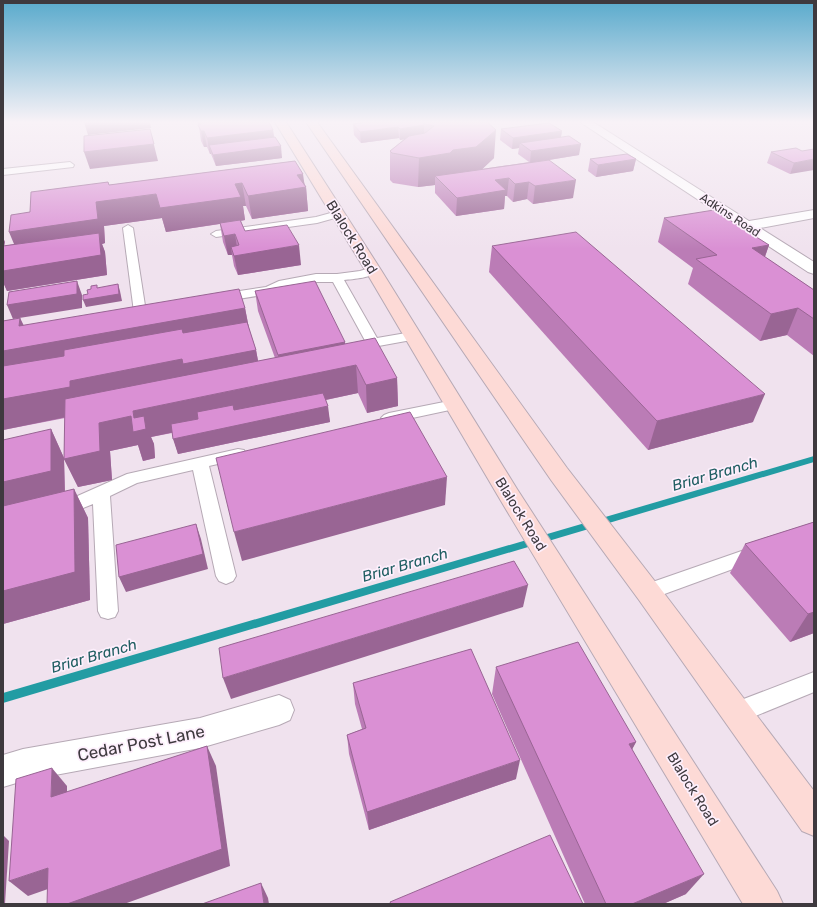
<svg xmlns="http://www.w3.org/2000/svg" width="817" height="907" font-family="Rubik,sans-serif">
  <rect width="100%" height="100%" fill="#f0e2ee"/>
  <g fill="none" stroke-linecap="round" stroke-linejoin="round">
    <polygon fill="#229ca3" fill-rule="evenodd" points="814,456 814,462 3,703 3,693"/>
    <defs>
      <g id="lane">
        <polygon points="70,162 74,165 73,167 3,175 3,169"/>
        <polygon points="338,211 343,214 342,216 317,223 216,237 211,234 216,231 316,217"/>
        <polygon points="128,225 133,228 146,312 144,315 136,315 134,312 123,228"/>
        <path d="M 373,267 L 377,268 L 379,270 C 372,278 354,279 344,280 L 377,338 L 412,332 L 417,333 L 419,336 L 417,339 L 373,347 L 368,346 L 333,282 L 316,282 L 282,288 L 269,294 L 220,302 L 216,301 L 214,298 L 216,295 L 220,294 L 266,287 L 279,281 L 316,274 L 337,274 L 360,271 Z"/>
        <polygon points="454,400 459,402 461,405 459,408 389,423 384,421 381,418 384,415 389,413"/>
        <polygon points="238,449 244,450 246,454 244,458 209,466 236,576 233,581 226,584 219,581 216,576 193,470 137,483 110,496 118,611 115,617 108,619 101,617 98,611 93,504 61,517 55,516 52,511 55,506 127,474"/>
        <polygon points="756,546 763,548 765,553 763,558 648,600 641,598 638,592 641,586"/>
        <polygon points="814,672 814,692 736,724 728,721 725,713 728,705"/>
      </g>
      <g id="street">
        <polygon points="580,122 593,122 749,221 814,210 814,218 760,228 814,262 814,274 808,272"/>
        <polygon points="279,695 290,700 294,710 290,720 279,725 200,748 23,781 3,787 3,755 23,749 200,718"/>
      </g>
      <g id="secondary">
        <polygon points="275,122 286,122 381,270 517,489 777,891 783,904 743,904 501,501 365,270"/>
        <polygon points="306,122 317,122 567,468 657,584 814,791 814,836 802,831 639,600 551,480"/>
      </g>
    </defs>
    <use href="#lane" stroke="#b6a9b5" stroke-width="2"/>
    <use href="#street" stroke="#b6a9b5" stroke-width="2"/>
    <use href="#secondary" stroke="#b6a9b5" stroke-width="2"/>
    <use href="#lane" fill="#fff" fill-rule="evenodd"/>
    <use href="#street" fill="#fff" fill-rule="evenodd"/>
    <use href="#secondary" fill="#fddad6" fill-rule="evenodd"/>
  </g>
  <g fill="#bb7cb6">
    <polygon points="197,122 238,122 273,130 274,137 282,158 216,166 211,154 210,154 207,147 204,147 201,141 199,127"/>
    <polygon points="487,122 494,158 482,169 529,162 518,154 519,148 512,149 500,140 501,129 562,131 561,137 579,155 549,160 573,198 533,204 527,199 513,202 507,196 505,196 504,209 456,216 435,193 435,185 418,187 393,183 390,180 390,151 404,139 400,140 399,138 361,143 354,135 353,124"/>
    <polygon points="802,151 790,174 767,163 771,152"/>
    <polygon points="590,159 636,159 633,171 596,177 588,171"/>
    <polygon points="295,161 306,187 308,211 252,219 246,206 243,206 245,220 241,221 245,231 301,265 238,275 234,266 232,255 228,255 223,242 220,224 166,232 162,218 104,226 105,243 102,244 105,252 107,275 7,291 3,282 3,238 5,242 4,246 14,244 30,212 108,182 109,185"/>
    <polygon points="664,218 769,245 765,257 814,290 814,356 787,335 760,341 688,284 693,268 658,242"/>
    <polygon points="492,246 753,422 648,450 489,272"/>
    <polygon points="255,291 345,342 345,344 397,378 398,406 367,413 358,393 326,400 330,422 178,454 172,433 151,437 154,444 155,458 143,461 138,445 110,451 112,480 78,487 64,459 65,492 74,489 88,518 90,600 3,624 51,429 64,458 65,418 3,430 3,321 20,318 24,326 245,308 249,328 256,350 258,361 275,358 258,311"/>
    <polygon points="814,522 814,633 790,642 730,573 745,544"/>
    <polygon points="496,667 636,742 632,749 686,894 663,904 585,904 492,694"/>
    <polygon points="353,683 516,779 369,830 349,754 347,735 362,729 355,704"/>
  </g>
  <g fill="#996594">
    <polygon points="84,122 150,122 151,128 88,135"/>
    <polygon points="424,125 424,136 400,140 400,129"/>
    <polygon points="398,127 399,138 361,143 360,132"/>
    <polygon points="150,129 158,161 90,169 84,152"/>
    <polygon points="273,130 275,147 209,145 211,154 210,154 207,138"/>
    <polygon points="496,130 494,158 474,177 435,176 435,185 418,187 419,158 453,150"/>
    <polygon points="201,131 204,131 207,147 204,147"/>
    <polygon points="562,131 560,142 520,143 519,148 512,149 513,138"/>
    <polygon points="581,144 579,155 530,163 531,151"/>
    <polygon points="281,146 282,158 216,166 213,155"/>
    <polygon points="636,159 633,171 596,177 598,165"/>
    <polygon points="814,159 814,170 790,174 794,163"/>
    <polygon points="303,174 305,188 306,187 308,211 252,219 248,196 297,175"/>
    <polygon points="509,178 507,196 505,196 504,209 456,216 457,198 495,180"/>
    <polygon points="576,180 573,198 533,204 535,186"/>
    <polygon points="108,182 113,200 242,183 246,206 243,206 245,220 166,232 162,218 104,226 105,243 102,244 105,252 107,275 7,291 3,282 3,271 19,256 9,232 96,202 109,185"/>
    <polygon points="529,182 527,199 513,202 515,184"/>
    <polygon points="235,234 238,254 231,247 232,255 228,255 224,236"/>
    <polygon points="3,238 5,242 3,251"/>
    <polygon points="299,245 301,265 238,275 234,256"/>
    <polygon points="769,245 760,270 752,248"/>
    <polygon points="77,281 82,295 82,308 13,319 7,305"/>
    <polygon points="118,284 120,291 122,301 86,307 83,300"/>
    <polygon points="245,308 249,329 3,372 3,345 19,326 20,318 30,339"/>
    <polygon points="798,308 787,335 760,341 771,314"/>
    <polygon points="345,342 347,363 282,376 278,355"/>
    <polygon points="256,350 261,377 3,430 3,399 70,381 182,359"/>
    <polygon points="356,365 358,393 151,437 154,444 155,458 143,461 138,445 110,451 112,480 78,487 64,459 65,500 3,514 3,482 51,429 64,458 99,423 131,416 134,418 133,411"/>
    <polygon points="397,378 398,406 367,413 366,385"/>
    <polygon points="765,394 753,422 648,450 657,421"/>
    <polygon points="328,406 330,422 178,454 173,439"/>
    <polygon points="447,477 445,505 242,561 234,532"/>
    <polygon points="74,489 88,518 90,600 3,624 3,591"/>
    <polygon points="196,524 201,539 208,569 126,592 119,577"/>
    <polygon points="528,585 523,607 231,699 223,678"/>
    <polygon points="814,612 814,633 790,642 808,614"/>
    <polygon points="636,742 623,767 629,744"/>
    <polygon points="207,746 216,766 230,866 124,904 67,904"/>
    <polygon points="520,760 516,779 369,830 367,812"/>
    <polygon points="52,768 67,786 67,815 51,797"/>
    <polygon points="3,835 9,841 5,904 3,904"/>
    <polygon points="48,868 65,883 28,896 9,881"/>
    <polygon points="704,874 686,894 663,904 632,904"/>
    <polygon points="261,883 268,898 269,904 264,904"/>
  </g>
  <g fill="#da90d4" stroke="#996594">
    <polygon points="200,122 269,122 273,130 207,138 204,131 201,131 198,125 201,124"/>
    <polygon points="367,122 424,122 424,125 400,129 398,127 360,132 353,124"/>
    <polygon points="424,122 487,122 496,130 476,147 453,150 450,153 419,158 392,153 390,151 409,136 425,133 434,126 424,124"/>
    <polygon points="549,123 562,131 513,138 501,129"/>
    <polygon points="150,129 154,144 84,152 84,136"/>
    <polygon points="569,136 581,144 531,151 520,143"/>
    <polygon points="275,137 281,146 213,155 209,145"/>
    <polygon points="796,148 802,151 814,149 814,159 794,163 771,152"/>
    <polygon points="627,154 636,159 598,165 590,159"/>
    <polygon points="549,160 576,180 535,186 529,182 515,184 509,178 495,180 506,190 457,198 435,176"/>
    <polygon points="295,161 303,174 297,175 306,187 248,196 242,183 235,184 241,197 160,208 156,194 96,202 98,219 9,232 11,215 30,212 31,192 108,182 109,185"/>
    <polygon points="714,210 769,245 752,248 814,290 814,319 798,308 771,314 696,259 717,255 664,218"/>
    <polygon points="240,220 245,231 287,225 299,245 234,256 231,247 239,245 235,234 224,236 220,223"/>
    <polygon points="576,232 765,394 657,421 492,246"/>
    <polygon points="99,233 101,255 3,271 3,246"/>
    <polygon points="77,281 77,294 7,305 9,292"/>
    <polygon points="315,281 345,342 278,355 255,291"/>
    <polygon points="118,284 119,294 83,300 83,295 88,294 87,290 91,289 91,286 97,285 97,288"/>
    <polygon points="239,289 245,308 3,351 3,321 20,318 19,326"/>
    <polygon points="247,322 256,350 183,364 182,359 70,381 70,387 3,399 3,366 64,356 64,350 182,329 183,333"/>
    <polygon points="375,338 397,378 366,385 356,365 133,411 134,418 144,416 146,429 133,432 131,416 99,423 100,451 64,459 65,399"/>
    <polygon points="323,393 328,406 173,439 171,424 198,419 197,412 233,405 234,410"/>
    <polygon points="410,412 447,477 234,532 216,458"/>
    <polygon points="51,429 51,471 3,482 3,440"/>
    <polygon points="74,489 75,572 3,591 3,506"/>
    <polygon points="814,522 814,612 808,614 745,544"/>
    <polygon points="196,524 203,554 119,577 116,545"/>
    <polygon points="514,561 528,585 223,678 219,648"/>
    <polygon points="578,642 636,742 629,744 704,874 632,904 606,904 496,667"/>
    <polygon points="471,649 520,760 367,812 347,735 366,728 353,683"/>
    <polygon points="207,746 222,849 67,904 47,904 48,868 9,881 16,779 52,768 51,797"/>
    <polygon points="550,835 583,904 391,904 390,902"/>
    <polygon points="261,883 264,904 202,904"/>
  </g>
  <linearGradient id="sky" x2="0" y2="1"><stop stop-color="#59aacc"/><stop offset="0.49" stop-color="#f8f2f7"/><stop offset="1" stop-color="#f8f2f7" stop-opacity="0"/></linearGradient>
  <rect width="817" height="249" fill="url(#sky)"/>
  <g text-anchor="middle" stroke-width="3.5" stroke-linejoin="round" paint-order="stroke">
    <g font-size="12" fill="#3e393e" stroke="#fdeffc">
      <text transform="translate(730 215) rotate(33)" y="4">Adkins Road</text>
    </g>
    <g font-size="14" fill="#3e393e" stroke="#fdeffc">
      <text transform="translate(352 237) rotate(58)" y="5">Blalock Road</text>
      <text transform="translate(521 514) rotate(58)" y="5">Blalock Road</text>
      <text transform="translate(693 789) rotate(58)" y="5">Blalock Road</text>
    </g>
    <g font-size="15" font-style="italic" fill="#205e62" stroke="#fdeffc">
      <text transform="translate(715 474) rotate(-16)" y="5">Briar Branch</text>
      <text transform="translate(405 565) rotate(-16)" y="5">Briar Branch</text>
      <text transform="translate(94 656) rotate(-16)" y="5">Briar Branch</text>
    </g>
    <g font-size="17" fill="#3e393e" stroke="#fdeffc">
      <text transform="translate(141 743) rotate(-11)" y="6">Cedar Post Lane</text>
    </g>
  </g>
  <rect width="817" height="907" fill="none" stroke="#3e393e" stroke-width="8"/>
</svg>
